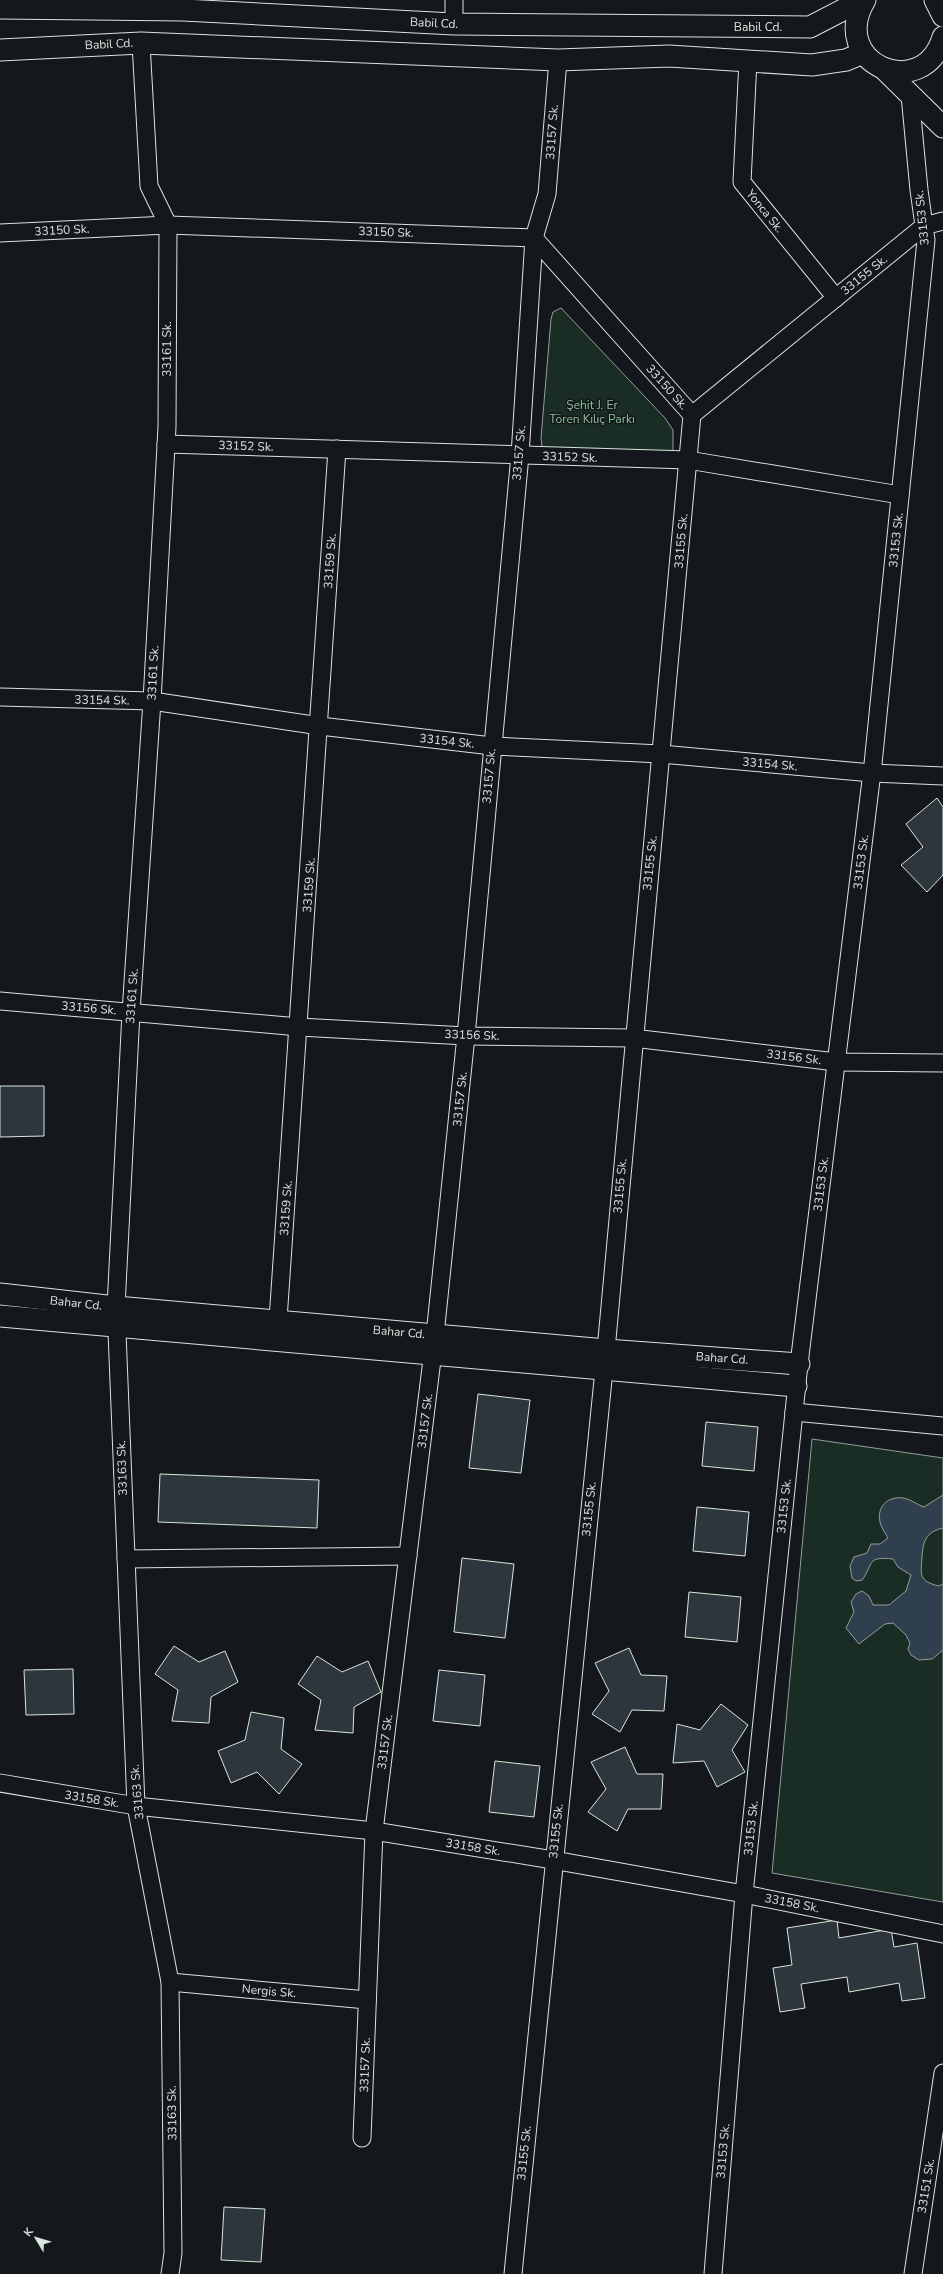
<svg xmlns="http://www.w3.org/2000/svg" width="943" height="2274" font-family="'Nunito Sans',sans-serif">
  <rect width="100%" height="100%" fill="#14181c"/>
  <g fill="#1a2d24" stroke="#939e99">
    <polygon points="561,308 665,418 673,430 673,452 543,455 541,438 551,319 553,312"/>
    <polygon points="812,1439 943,1458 943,1902 772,1873"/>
  </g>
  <path fill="#2f3f4d" stroke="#939e99" d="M 943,1495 L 943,1528 C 926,1532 923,1541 922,1557 C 921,1575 918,1581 939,1586 L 943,1584 L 943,1650 L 932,1659 L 919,1660 L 911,1655 L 908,1649 L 910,1643 L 906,1635 L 893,1623 L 885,1624 L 859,1644 L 846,1628 L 854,1612 L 851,1602 L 856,1594 L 862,1591 L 869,1596 L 873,1605 L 889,1605 L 906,1591 L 911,1575 L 898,1567 L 893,1559 C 866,1556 874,1564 862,1580 L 856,1581 L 852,1578 L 850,1566 L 854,1557 L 867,1553 L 871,1544 L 880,1544 L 888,1538 C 885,1533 881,1527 880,1522 C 876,1504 892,1494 907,1499 C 913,1501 918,1505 924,1507 Z"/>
  <g fill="#2c363c" stroke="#d8e6dc">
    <polygon points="937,798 943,807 943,875 927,892 901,865 923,847 906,824"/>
    <polygon points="0,1086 44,1086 44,1136 0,1137"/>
    <polygon points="478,1394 530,1400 521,1473 469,1468"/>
    <polygon points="706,1422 758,1427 754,1471 702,1466"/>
    <polygon points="160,1474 319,1480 317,1528 158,1522"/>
    <polygon points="697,1507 749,1512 745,1556 693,1551"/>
    <polygon points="462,1558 514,1564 505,1638 454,1632"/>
    <polygon points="689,1592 741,1597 737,1642 685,1637"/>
    <polygon points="174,1646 199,1662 225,1651 238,1682 211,1697 209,1723 172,1721 178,1690 155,1674"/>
    <polygon points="629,1648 641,1675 667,1676 664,1711 632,1710 620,1732 592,1714 609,1691 595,1663"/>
    <polygon points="317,1656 342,1672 368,1661 381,1692 354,1707 353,1733 315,1730 321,1700 298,1684"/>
    <polygon points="73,1669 74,1714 26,1715 24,1670"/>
    <polygon points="439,1670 485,1675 480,1726 433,1721"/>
    <polygon points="721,1704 748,1725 732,1750 745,1772 717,1787 704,1761 673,1763 677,1724 700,1730"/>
    <polygon points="251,1712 284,1718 281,1749 302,1764 279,1794 257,1772 231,1783 218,1751 245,1740"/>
    <polygon points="625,1747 637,1774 663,1774 661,1809 628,1809 617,1831 588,1812 606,1789 591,1762"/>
    <polygon points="495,1761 540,1766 534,1817 489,1812"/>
    <polygon points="837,1920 839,1938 891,1929 894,1947 917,1943 925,1998 902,2001 899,1983 849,1992 847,1977 801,1984 805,2008 780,2012 773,1968 792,1965 787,1928"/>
    <polygon points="224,2207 265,2209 261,2262 221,2260"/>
  </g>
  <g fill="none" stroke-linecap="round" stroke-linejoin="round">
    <defs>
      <g id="minor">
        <polyline points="454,24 454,0"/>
        <polyline points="141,43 149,186 168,225 167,427 152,701 131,1012 116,1307 136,1806 170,1982 173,2253 170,2274"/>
        <polyline points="748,60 742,182 836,298"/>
        <polyline points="0,233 168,225 534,238 692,415"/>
        <polyline points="166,444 688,460 900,495"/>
        <polyline points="0,697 152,701 320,726 492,746 661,754 872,773 943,776"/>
        <polyline points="0,1001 299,1027 466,1036 633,1038 836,1062 943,1063"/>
        <polyline points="278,1320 337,449"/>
        <polyline points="794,1412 943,1426"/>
        <polyline points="126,1559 408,1556"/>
        <polyline points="0,1783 136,1806 374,1831 553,1860 744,1894 943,1934"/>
        <polyline points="170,1982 367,2000"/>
        <polyline points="362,2138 374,1831 435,1335 466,1036 520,455 534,238 547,194 558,60"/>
        <polyline points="513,2274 606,1350 692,415 924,226 943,221"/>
        <polyline points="713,2274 744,1894 799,1364 873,764 926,240 919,190 910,95"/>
        <polyline points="913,2274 943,2073"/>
      </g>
      <g id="tertiary">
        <path d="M 865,0 C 827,64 923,104 943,37"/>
        <polyline points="935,0 943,16"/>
        <polyline points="0,8 183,10 454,24 810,27 862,0"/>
        <polyline points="0,50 141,43 558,60 669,56 812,65 846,60 863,53"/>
        <polyline points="884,69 943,127"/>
        <polyline points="0,1294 116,1307 606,1350 799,1364"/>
        <polyline points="0,1316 796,1386"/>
      </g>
    </defs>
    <use href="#minor" stroke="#d8e6dc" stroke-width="19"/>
    <use href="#tertiary" stroke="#d8e6dc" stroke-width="23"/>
    <use href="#minor" stroke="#14181c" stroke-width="17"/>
    <use href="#tertiary" stroke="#14181c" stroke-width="21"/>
  </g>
  <g text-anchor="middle" stroke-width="3" stroke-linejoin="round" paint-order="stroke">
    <g font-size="12" fill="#d8e6dc" stroke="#14181c">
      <text transform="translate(434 23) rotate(3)" y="4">Babil Cd.</text>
      <text x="758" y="31">Babil Cd.</text>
      <text transform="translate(109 44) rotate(-3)" y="4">Babil Cd.</text>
      <text transform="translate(552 132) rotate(-86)" y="4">33157 Sk.</text>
      <text transform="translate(765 211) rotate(51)" y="4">Yonca Sk.</text>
      <text transform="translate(922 218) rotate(-96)" y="4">33153 Sk.</text>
      <text transform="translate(62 230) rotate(-3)" y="4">33150 Sk.</text>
      <text transform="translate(386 232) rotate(2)" y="4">33150 Sk.</text>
      <text transform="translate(864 275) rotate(-39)" y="4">33155 Sk.</text>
      <text transform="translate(167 349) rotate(-90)" y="4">33161 Sk.</text>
      <text transform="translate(667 387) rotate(48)" y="4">33150 Sk.</text>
      <text transform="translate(246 446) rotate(2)" y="4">33152 Sk.</text>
      <text transform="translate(519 453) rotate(-85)" y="4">33157 Sk.</text>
      <text transform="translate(570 457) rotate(2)" y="4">33152 Sk.</text>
      <text transform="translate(896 540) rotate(-84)" y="4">33153 Sk.</text>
      <text transform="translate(681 541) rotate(-85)" y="4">33155 Sk.</text>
      <text transform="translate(330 561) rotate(-86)" y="4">33159 Sk.</text>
      <text transform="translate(153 673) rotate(-87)" y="4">33161 Sk.</text>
      <text transform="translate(102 700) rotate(1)" y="4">33154 Sk.</text>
      <text transform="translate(447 741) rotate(6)" y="4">33154 Sk.</text>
      <text transform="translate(770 764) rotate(5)" y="4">33154 Sk.</text>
      <text transform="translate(489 776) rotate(-85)" y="4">33157 Sk.</text>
      <text transform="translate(861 862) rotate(-83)" y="4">33153 Sk.</text>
      <text transform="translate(650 863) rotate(-84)" y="4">33155 Sk.</text>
      <text transform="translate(309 885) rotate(-86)" y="4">33159 Sk.</text>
      <text transform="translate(132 996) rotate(-86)" y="4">33161 Sk.</text>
      <text transform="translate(89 1008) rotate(5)" y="4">33156 Sk.</text>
      <text transform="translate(472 1035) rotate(2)" y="4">33156 Sk.</text>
      <text transform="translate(794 1057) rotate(7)" y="4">33156 Sk.</text>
      <text transform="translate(460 1099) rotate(-84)" y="4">33157 Sk.</text>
      <text transform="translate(821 1184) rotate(-83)" y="4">33153 Sk.</text>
      <text transform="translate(620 1186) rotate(-85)" y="4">33155 Sk.</text>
      <text transform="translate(286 1208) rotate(-86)" y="4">33159 Sk.</text>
      <text transform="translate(76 1303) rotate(6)" y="4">Bahar Cd.</text>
      <text transform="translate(399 1332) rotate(5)" y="4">Bahar Cd.</text>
      <text transform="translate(722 1358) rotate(4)" y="4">Bahar Cd.</text>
      <text transform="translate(425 1421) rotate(-83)" y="4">33157 Sk.</text>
      <text transform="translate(122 1468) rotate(-92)" y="4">33163 Sk.</text>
      <text transform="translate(784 1506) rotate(-84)" y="4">33153 Sk.</text>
      <text transform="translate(589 1509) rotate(-84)" y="4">33155 Sk.</text>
      <text transform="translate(385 1742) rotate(-83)" y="4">33157 Sk.</text>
      <text transform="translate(137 1792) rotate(-95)" y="4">33163 Sk.</text>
      <text transform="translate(92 1799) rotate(9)" y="4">33158 Sk.</text>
      <text transform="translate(751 1828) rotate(-84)" y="4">33153 Sk.</text>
      <text transform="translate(556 1831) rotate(-84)" y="4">33155 Sk.</text>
      <text transform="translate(473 1847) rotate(9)" y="4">33158 Sk.</text>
      <text transform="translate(792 1903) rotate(11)" y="4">33158 Sk.</text>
      <text transform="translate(269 1991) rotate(5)" y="4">Nergis Sk.</text>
      <text transform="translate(365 2065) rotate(-88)" y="4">33157 Sk.</text>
      <text transform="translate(172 2113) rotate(-91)" y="4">33163 Sk.</text>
      <text transform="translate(723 2151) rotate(-85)" y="4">33153 Sk.</text>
      <text transform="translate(524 2153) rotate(-84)" y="4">33155 Sk.</text>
      <text transform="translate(926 2186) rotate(-81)" y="4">33151 Sk.</text>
    </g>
    <g font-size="12" fill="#8ac095" stroke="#14181c">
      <text x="592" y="409">Şehit J. Er<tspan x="592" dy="14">Tören Kılıç Parkı</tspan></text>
    </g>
  </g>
  <g transform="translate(36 2238) rotate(308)" stroke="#14181c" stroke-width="3" paint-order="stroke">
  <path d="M0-3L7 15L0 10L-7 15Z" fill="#d8e6dc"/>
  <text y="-6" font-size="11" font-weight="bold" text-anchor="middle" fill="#d8e6dc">K</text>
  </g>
</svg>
